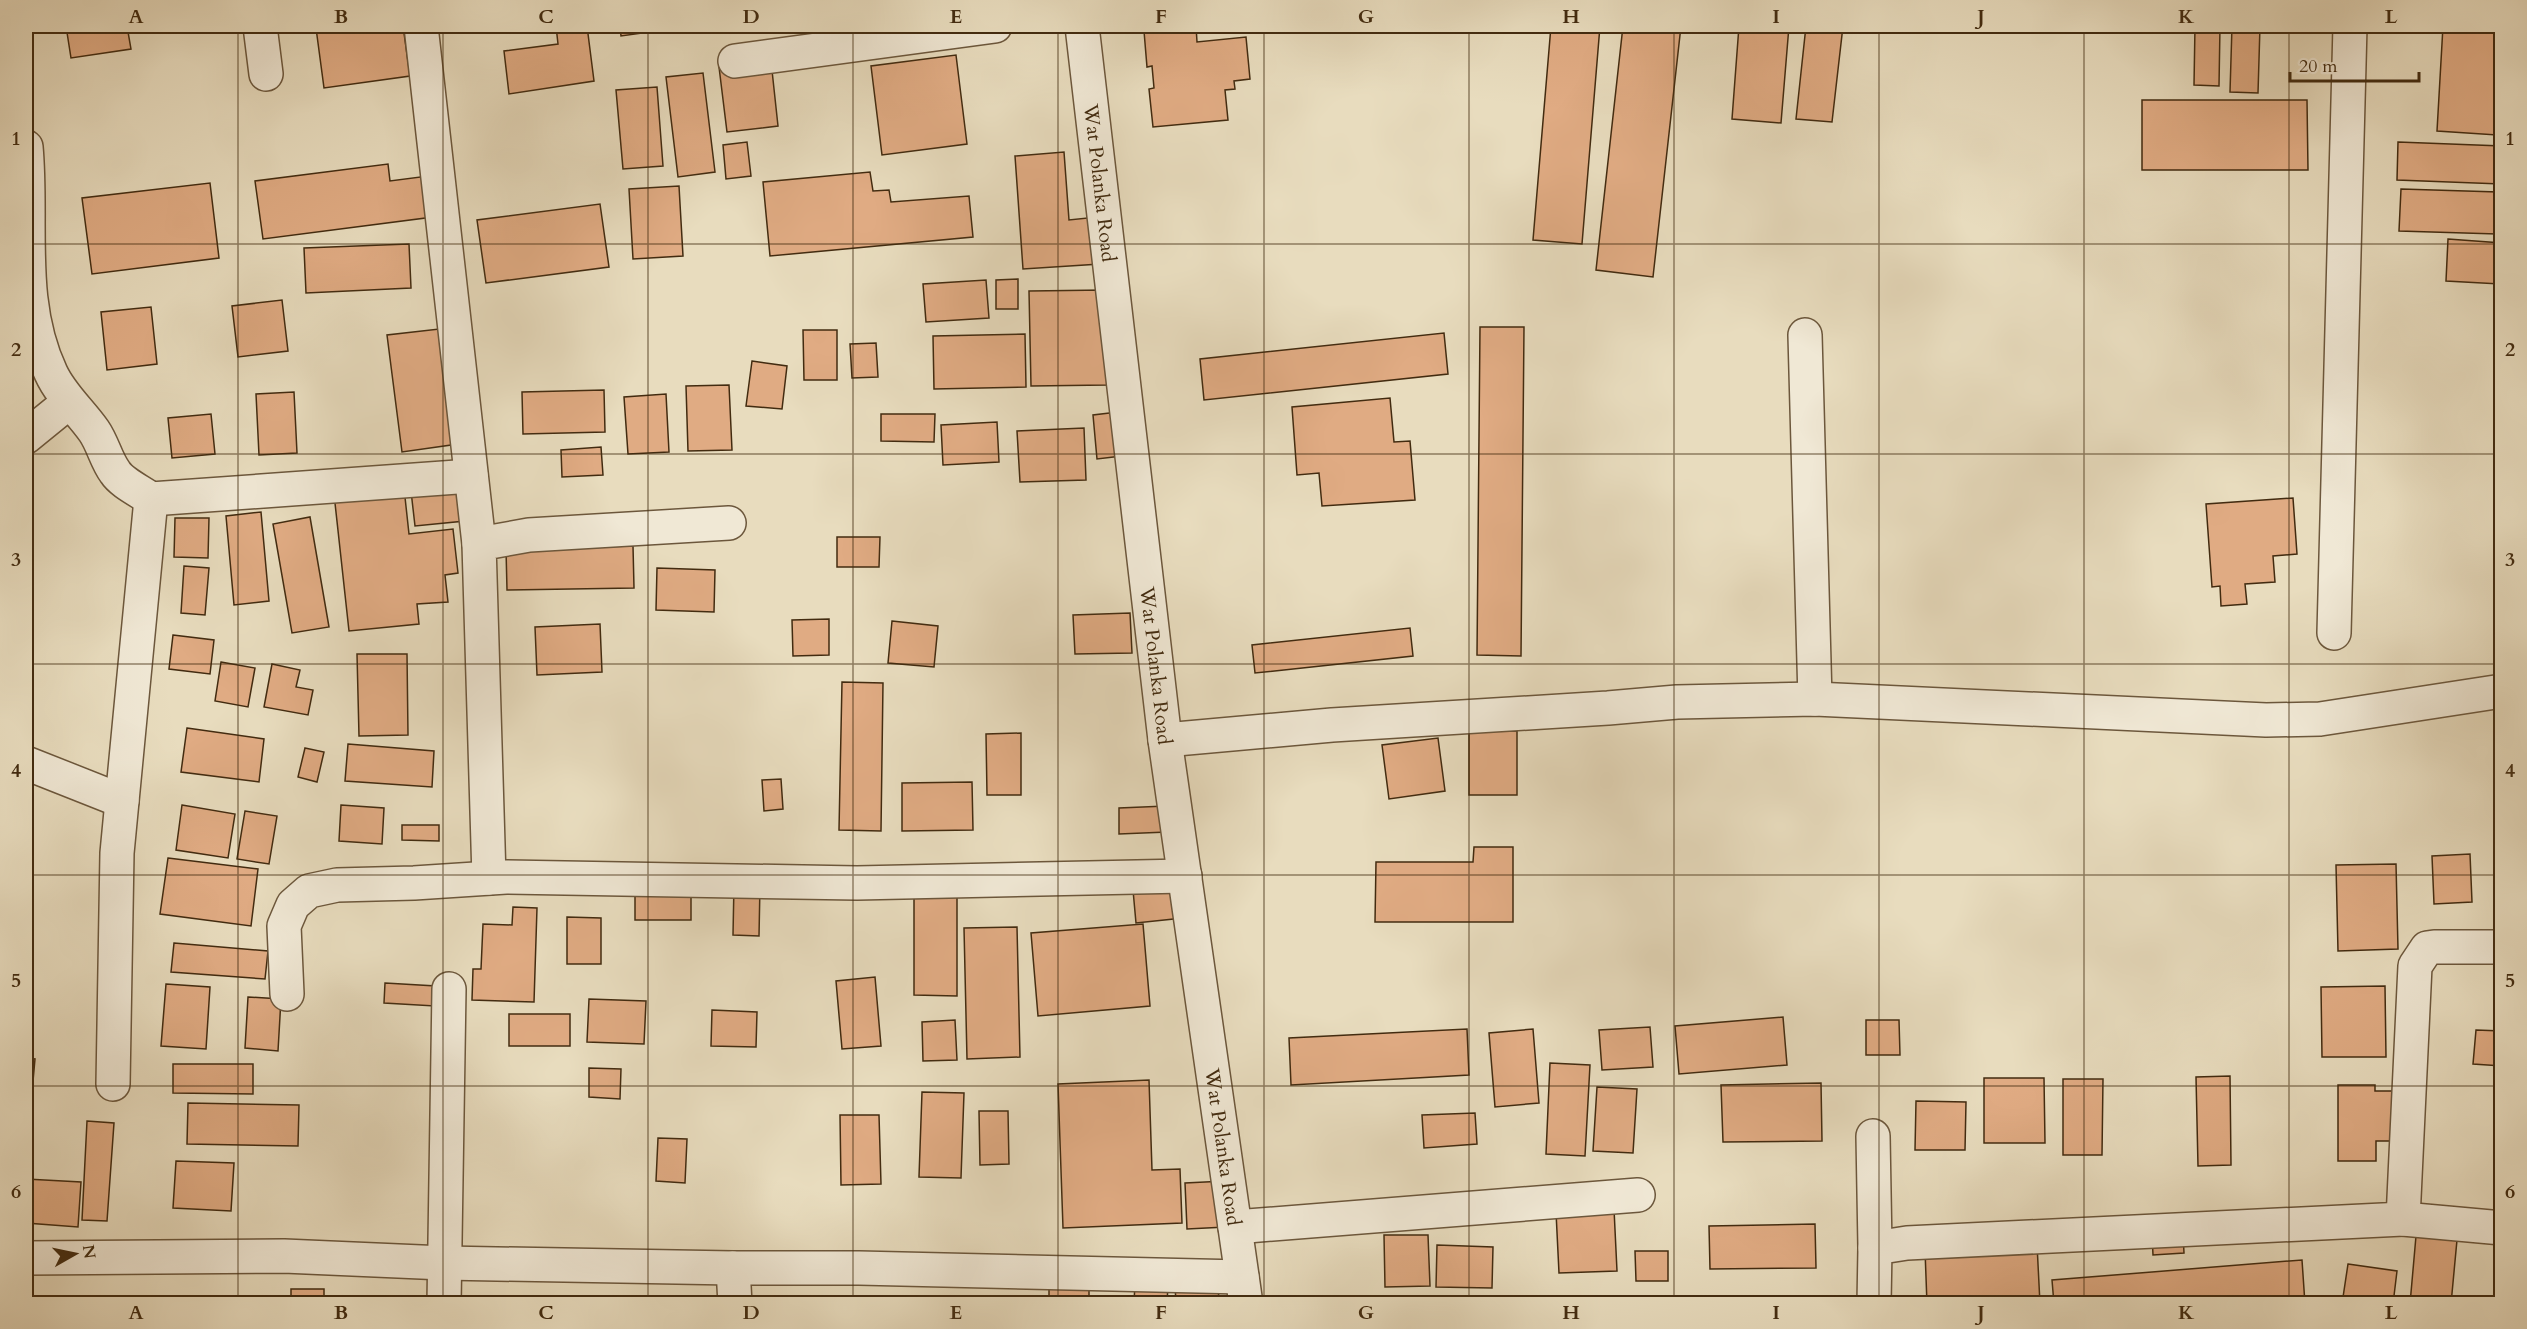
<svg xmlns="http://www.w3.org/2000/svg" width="2527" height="1329" font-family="Cardo,serif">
  <rect width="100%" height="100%" fill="#e8dcbe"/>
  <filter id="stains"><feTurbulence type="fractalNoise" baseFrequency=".00333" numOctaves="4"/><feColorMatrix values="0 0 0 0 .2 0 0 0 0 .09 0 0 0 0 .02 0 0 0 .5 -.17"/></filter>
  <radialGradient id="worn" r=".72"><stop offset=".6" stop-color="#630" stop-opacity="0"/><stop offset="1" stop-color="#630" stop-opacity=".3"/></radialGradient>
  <g fill="#e0ab83" stroke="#422b10" stroke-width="1.5">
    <polygon points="66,26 127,26 131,49 71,58"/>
    <polygon points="336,26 403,26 410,76 324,88 316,28"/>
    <polygon points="556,26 587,26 594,81 509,94 504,51 558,44"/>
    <polygon points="620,26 685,26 686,27 621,36"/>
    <polygon points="1196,26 1197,42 1246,37 1250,79 1234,81 1235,89 1225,90 1228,120 1153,127 1149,89 1154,88 1152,66 1147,67 1144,31"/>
    <polygon points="1551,26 1600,26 1582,244 1533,240"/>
    <polygon points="1623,26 1681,26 1653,277 1596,270"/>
    <polygon points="1739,26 1789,26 1781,123 1732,119"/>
    <polygon points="1806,26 1843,26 1832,122 1796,119"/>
    <polygon points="2195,26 2220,26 2219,86 2194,85"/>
    <polygon points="2232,26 2260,26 2258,93 2230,92"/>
    <polygon points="2443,26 2502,29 2497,135 2437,131"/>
    <polygon points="956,55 967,144 882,155 871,66"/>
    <polygon points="771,61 778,126 727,132 719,67"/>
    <polygon points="703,73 715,172 678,177 666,77"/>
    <polygon points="657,87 663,166 623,169 616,90"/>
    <polygon points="2142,100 2307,100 2308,170 2142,170"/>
    <polygon points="747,142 751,176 726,179 723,145"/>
    <polygon points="2398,142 2502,146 2501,184 2397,180"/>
    <polygon points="1064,152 1069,220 1097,217 1100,264 1023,269 1015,156"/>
    <polygon points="388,164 390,181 428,176 433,217 263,239 255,181"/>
    <polygon points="870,172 873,191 889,190 891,202 969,196 973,237 770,256 763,182"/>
    <polygon points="210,183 219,258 92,274 82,198"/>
    <polygon points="679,186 683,256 633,259 629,189"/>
    <polygon points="2401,189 2498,192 2497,234 2399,231"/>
    <polygon points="600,204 609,267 486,283 477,220"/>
    <polygon points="2448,239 2502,243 2500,284 2446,281"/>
    <polygon points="409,244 411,288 306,293 304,248"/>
    <polygon points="1018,279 1018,309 996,309 996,280"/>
    <polygon points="986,280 989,318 926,322 923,284"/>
    <polygon points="1105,290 1107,385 1031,386 1029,291"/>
    <polygon points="282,300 288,351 238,357 232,306"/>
    <polygon points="151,307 157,364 107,370 101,312"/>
    <polygon points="1480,327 1524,327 1521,656 1477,655"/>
    <polygon points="448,328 458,444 402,452 387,335"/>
    <polygon points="803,330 837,330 837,380 804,380"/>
    <polygon points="1444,333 1448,374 1204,400 1200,359"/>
    <polygon points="1025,334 1026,387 934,389 933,336"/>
    <polygon points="876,343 878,377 852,378 850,344"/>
    <polygon points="752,361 787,366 782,409 746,406"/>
    <polygon points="729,385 732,450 688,451 686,386"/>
    <polygon points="604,390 605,432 523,434 522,392"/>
    <polygon points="294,392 297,453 259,455 256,394"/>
    <polygon points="666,394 669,452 628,454 624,397"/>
    <polygon points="1390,398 1394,442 1410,441 1415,500 1322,506 1319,473 1297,475 1292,407"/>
    <polygon points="1126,411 1130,455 1097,459 1093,415"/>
    <polygon points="211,414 215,454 172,458 168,418"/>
    <polygon points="881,414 935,414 934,442 881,441"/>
    <polygon points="997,422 999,462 943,465 941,425"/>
    <polygon points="1084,428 1086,480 1020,482 1017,431"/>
    <polygon points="601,447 603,475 562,477 561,450"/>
    <polygon points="462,486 465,521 415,526 411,491"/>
    <polygon points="404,488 409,534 453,529 458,573 445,575 448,602 417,604 419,624 349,631 334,494"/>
    <polygon points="2293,498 2297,554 2273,556 2275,582 2245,584 2247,604 2221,606 2220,586 2212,587 2206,504"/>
    <polygon points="261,512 269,601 234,605 226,516"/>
    <polygon points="310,517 329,627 292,633 273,524"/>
    <polygon points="175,518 209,518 208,558 174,557"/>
    <polygon points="837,537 880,537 879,567 837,567"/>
    <polygon points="633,546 634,588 507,590 506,549"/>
    <polygon points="184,566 209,568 205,615 181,613"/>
    <polygon points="657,568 715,570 714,612 656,610"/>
    <polygon points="1130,613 1132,653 1075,654 1073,615"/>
    <polygon points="829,619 829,655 793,656 792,620"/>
    <polygon points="892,621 938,626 934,667 888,663"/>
    <polygon points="600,624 602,672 537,675 535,627"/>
    <polygon points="1410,628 1413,656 1255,673 1252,645"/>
    <polygon points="173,635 214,640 210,674 169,669"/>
    <polygon points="357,654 407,654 408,735 359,736"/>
    <polygon points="221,662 255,668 248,707 215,701"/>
    <polygon points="272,664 300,670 296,687 313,690 308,715 264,707"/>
    <polygon points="842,682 883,683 881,831 839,830"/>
    <polygon points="187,728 264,739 259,782 181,772"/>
    <rect x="1469" y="731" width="48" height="64"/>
    <polygon points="1021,733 1021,795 987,795 986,734"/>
    <polygon points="1438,738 1445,791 1389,799 1382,745"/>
    <polygon points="348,744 434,751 432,787 345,781"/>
    <polygon points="305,748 324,752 317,782 298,777"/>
    <polygon points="781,779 783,809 764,811 762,780"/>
    <polygon points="972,782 973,830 902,831 902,783"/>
    <polygon points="182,805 235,814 228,858 176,850"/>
    <polygon points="341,805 384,808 382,844 339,841"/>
    <polygon points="1166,806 1167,832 1119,834 1119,808"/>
    <polygon points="245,811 277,816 269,864 237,859"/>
    <polygon points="402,825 439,825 439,841 402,840"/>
    <polygon points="1474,847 1513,847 1513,922 1375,922 1376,862 1473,862"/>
    <polygon points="2470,854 2472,902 2434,904 2432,856"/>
    <polygon points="168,858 258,869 251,926 160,914"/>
    <polygon points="2396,864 2398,949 2338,951 2336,865"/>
    <rect x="635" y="884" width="56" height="36"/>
    <polygon points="734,884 760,885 759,936 733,935"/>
    <polygon points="1179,885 1183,918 1136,923 1133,890"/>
    <polygon points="957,895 957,996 914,995 914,896"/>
    <polygon points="513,907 537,908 534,1002 472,1000 473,969 481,969 483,924 512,925"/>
    <polygon points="567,917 601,918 601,964 567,964"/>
    <polygon points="1143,924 1150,1006 1038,1016 1031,933"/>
    <polygon points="1017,927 1020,1057 967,1059 964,928"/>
    <polygon points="174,943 268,951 265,979 171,972"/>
    <polygon points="875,977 881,1046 842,1049 836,981"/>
    <polygon points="385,983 436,986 435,1006 384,1003"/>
    <polygon points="166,984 210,987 206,1049 161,1046"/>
    <polygon points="2385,986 2386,1057 2322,1057 2321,987"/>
    <polygon points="248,997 281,999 278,1051 245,1048"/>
    <polygon points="589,999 646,1001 644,1044 587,1042"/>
    <polygon points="712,1010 757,1012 756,1047 711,1046"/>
    <rect x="509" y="1014" width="61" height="32"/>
    <polygon points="1783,1017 1787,1065 1679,1074 1675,1026"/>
    <polygon points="955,1020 957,1060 923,1061 922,1022"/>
    <polygon points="1866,1020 1899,1020 1900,1055 1866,1055"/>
    <polygon points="1650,1027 1653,1067 1602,1070 1599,1030"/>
    <polygon points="1467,1029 1469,1075 1291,1085 1289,1038"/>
    <polygon points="1533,1029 1539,1103 1495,1107 1489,1033"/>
    <polygon points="2476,1030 2502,1031 2502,1066 2473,1064"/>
    <polygon points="26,1058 35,1059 26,1159"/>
    <polygon points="1550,1063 1590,1065 1585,1156 1546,1154"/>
    <polygon points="173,1064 253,1064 253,1094 173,1093"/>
    <polygon points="589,1068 621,1069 620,1099 589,1097"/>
    <polygon points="2230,1076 2231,1165 2198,1166 2196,1077"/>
    <polygon points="1984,1078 2044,1078 2045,1143 1984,1143"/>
    <polygon points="2063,1079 2103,1079 2102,1155 2063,1155"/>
    <polygon points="1149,1080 1152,1170 1180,1169 1182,1223 1063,1228 1058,1084"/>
    <polygon points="1821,1083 1822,1141 1723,1142 1721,1085"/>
    <polygon points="2338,1085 2375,1085 2375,1091 2395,1091 2396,1141 2376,1141 2376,1161 2338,1161"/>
    <polygon points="1597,1087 1637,1089 1633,1153 1593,1151"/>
    <polygon points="922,1092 964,1093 961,1178 919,1177"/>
    <polygon points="1916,1101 1966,1102 1965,1150 1915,1150"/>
    <polygon points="188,1103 299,1105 298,1146 187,1144"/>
    <polygon points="979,1111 1008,1111 1009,1164 980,1165"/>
    <polygon points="1475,1113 1477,1144 1424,1148 1422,1115"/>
    <polygon points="840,1115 879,1115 881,1184 841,1185"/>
    <polygon points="87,1121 114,1123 107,1221 82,1220"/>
    <polygon points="658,1138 687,1139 685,1183 656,1181"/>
    <polygon points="176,1161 234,1163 231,1211 173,1208"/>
    <polygon points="26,1179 81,1182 78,1227 26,1223"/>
    <polygon points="1225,1181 1226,1227 1187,1229 1185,1183"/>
    <polygon points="1614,1209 1617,1271 1559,1273 1556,1212"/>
    <polygon points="1815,1224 1816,1268 1710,1269 1709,1226"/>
    <polygon points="2183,1233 2184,1253 2153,1255 2152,1234"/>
    <polygon points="1384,1235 1428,1235 1430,1286 1385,1287"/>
    <polygon points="2416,1236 2457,1240 2451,1304 2410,1304"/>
    <polygon points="2037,1244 2040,1304 1927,1304 1925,1250"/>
    <polygon points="1437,1245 1493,1247 1492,1288 1436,1287"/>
    <polygon points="1635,1251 1668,1251 1668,1281 1636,1281"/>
    <polygon points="2302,1260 2305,1304 2054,1304 2052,1280"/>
    <polygon points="2348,1264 2397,1271 2393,1304 2342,1304"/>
    <rect x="1049" y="1280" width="40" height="24"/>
    <polygon points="1135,1282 1168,1284 1167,1304 1134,1304"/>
    <polygon points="1218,1282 1219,1304 1176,1304 1175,1284"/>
    <rect x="291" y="1289" width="33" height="15"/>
  </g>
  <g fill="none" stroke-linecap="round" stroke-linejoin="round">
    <defs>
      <g id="minor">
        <polyline points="260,26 266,74"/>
        <polyline points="421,26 479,544"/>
        <path id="s1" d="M 1082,26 L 1165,740 L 1246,1304"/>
        <polyline points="735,61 995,26"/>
        <path d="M 26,147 C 33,223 17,301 51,373 C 61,395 80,411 94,431 C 103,444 106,460 115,472 C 122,483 140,491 151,499 L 471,476"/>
        <polyline points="1805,335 1815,699"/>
        <polyline points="26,437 69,402"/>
        <polyline points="2334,633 2350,26"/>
        <polyline points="1165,740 1332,725 1608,708 1677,702 1815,699 2266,720 2320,719 2502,691"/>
        <polyline points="26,763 122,801"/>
        <polyline points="489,878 479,544 529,535 729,523"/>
        <polyline points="287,994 284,926 293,905 309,891 337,885 414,883 506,877 857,883 1185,876"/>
        <polyline points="113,1084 117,853 151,499"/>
        <polyline points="1873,1136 1875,1248"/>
        <polyline points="2403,1219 2502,1228"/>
        <polyline points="1235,1227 1638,1195"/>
        <polyline points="26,1258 284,1256 444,1263 733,1268 859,1268 1242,1277"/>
        <polyline points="733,1268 735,1304"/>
        <polyline points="444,1304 449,989"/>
        <polyline points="1874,1304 1875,1248 1907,1243 2403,1219 2415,966 2427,948 2434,947 2502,947"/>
      </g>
    </defs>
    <use href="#minor" stroke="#6c573c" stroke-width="36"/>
    <use href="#minor" stroke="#f0e8d5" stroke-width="33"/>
  </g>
  <path fill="none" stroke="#422b10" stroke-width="1.5" stroke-opacity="0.55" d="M 238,26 L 238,1304M 443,26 L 443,1304M 648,26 L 648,1304M 853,26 L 853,1304M 1058,26 L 1058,1304M 1264,26 L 1264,1304M 1469,26 L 1469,1304M 1674,26 L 1674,1304M 1879,26 L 1879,1304M 2084,26 L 2084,1304M 2289,26 L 2289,1304M 26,244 L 2502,244M 26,454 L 2502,454M 26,664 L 2502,664M 26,875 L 2502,875M 26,1086 L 2502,1086"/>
  <g text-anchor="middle" stroke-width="4.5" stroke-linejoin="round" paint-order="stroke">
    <g font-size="20" fill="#422b10" stroke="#f0e8d5">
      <text dy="7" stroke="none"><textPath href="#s1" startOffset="158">Wat Polanka Road</textPath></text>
      <text dy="7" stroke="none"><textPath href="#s1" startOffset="644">Wat Polanka Road</textPath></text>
      <text dy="7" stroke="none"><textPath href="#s1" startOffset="1130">Wat Polanka Road</textPath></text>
    </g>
  </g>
  <rect width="2527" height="1329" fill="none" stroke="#e8dcbe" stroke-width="66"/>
  <g transform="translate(75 1254) rotate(81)" stroke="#f0e8d5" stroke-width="4.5" paint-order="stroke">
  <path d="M0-4.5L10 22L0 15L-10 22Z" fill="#422b10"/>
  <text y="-9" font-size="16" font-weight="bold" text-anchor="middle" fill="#422b10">N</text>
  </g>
  <path d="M2290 72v9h129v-9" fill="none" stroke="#422b10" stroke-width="3"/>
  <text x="2299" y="72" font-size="18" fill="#422b10" stroke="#f0e8d5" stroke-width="4.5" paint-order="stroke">20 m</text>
  <rect x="33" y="33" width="2461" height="1263" fill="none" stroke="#422b10" stroke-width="2"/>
  <g font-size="20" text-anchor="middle" font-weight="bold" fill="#422b10">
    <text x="136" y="23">A</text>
    <text x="341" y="23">B</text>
    <text x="546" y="23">C</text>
    <text x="751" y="23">D</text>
    <text x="956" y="23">E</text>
    <text x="1161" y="23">F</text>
    <text x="1366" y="23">G</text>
    <text x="1571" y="23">H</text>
    <text x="1776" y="23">I</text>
    <text x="1981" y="23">J</text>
    <text x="2186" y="23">K</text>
    <text x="2391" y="23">L</text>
    <text x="16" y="145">1</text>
    <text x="2510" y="145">1</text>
    <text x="16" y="356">2</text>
    <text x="2510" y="356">2</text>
    <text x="16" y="566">3</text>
    <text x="2510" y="566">3</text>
    <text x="16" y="777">4</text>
    <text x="2510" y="777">4</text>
    <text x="16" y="987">5</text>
    <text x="2510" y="987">5</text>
    <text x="16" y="1198">6</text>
    <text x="2510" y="1198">6</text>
    <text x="136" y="1319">A</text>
    <text x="341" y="1319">B</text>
    <text x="546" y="1319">C</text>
    <text x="751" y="1319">D</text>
    <text x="956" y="1319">E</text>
    <text x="1161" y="1319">F</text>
    <text x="1366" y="1319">G</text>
    <text x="1571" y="1319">H</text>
    <text x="1776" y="1319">I</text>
    <text x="1981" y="1319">J</text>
    <text x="2186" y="1319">K</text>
    <text x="2391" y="1319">L</text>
  </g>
  <rect width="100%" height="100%" filter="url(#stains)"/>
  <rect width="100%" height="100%" fill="url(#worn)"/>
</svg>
